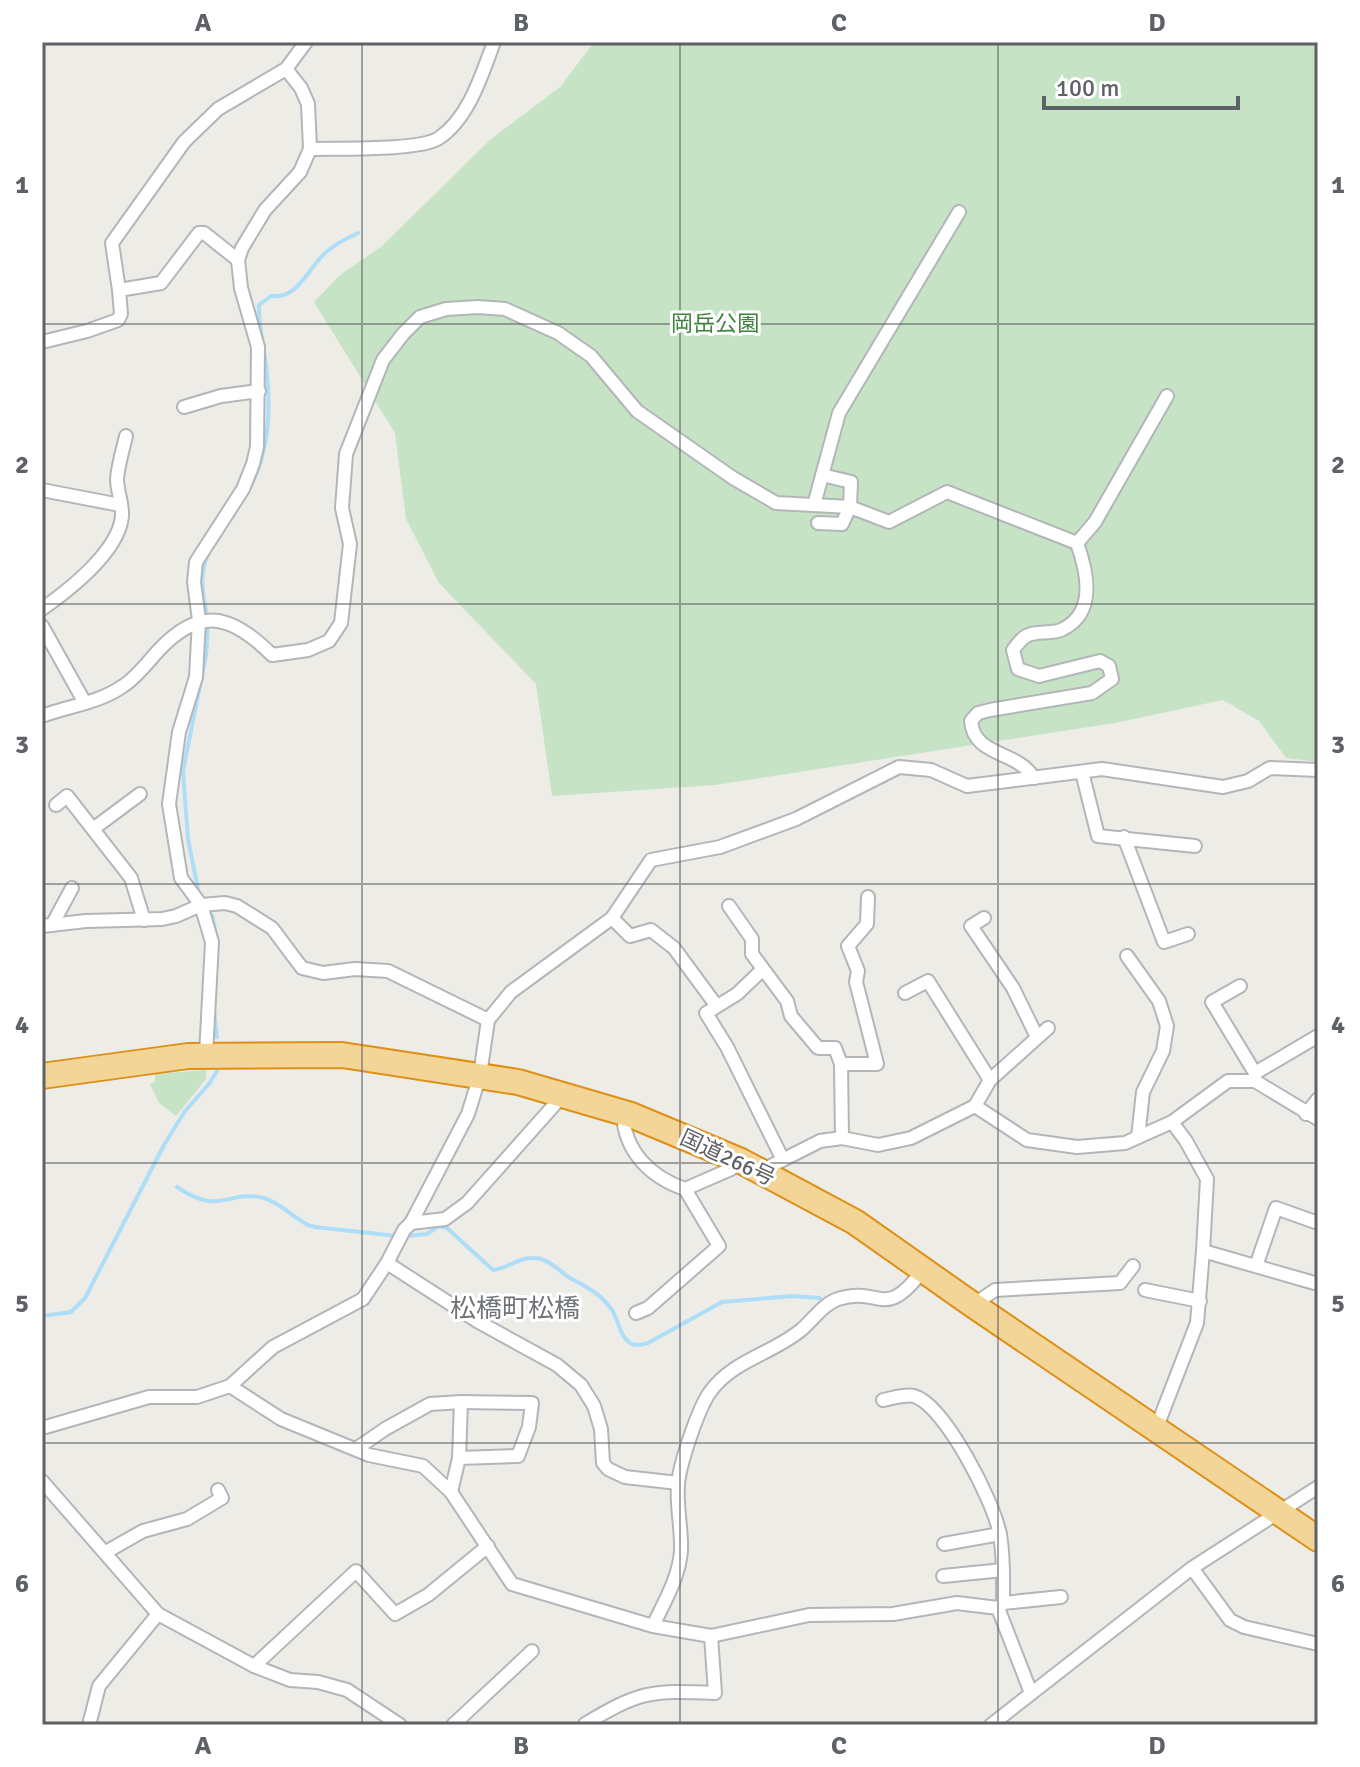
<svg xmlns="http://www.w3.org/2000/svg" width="1360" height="1767" font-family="Signika,'Noto Sans JP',sans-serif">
  <rect width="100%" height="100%" fill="#eeece6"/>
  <g fill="#c7e3c5">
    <polygon points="594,42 1318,42 1318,762 1286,758 1259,721 1223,700 1115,723 715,785 552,796 536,684 439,583 406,519 395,433 314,302 340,275 382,246 491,139 560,87"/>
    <polygon points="206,1070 206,1079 176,1116 159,1103 150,1084 155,1082 155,1074"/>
  </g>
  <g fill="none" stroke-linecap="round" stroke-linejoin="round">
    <g stroke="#adddf7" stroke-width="4">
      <path d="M 248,491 C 268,456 271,413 267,374 C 265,351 258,328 259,305 L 271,296 C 297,300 308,269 325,253 C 335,244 345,239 358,233"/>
      <polyline points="234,514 244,498"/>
      <path d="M 207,615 C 202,593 199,572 209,552"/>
      <polyline points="199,894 188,839 183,771 206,655 208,624"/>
      <polyline points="212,915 217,940"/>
      <polyline points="215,992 217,952"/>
      <polyline points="214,1012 217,1037"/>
      <path d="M 177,1187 C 221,1217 227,1189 264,1198 C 279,1202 294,1218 308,1225 L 315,1227 L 397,1236"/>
      <path d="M 406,1236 L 427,1234 L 439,1226 L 447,1228 L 493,1270 C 511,1268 521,1254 541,1259 C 551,1262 559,1270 567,1276 C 585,1287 600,1292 612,1310 C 618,1319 620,1337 630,1343 C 635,1347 642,1344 648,1343 L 722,1302 L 792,1296 L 820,1298"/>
      <polyline points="42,1316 71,1312 85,1298 164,1145 185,1111 209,1084 217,1071"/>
    </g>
    <defs>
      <g id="street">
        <path d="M 310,149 C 337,148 420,151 439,138 C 469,118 482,74 494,42"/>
        <polyline points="119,290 112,243 184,142 218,109 286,69 306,42"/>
        <polyline points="42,342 87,331 118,320 121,314 119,290 161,283 199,233 204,233 238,260"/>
        <polyline points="184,407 221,396 259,391"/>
        <polyline points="42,490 120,505"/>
        <polyline points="814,505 839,413 959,212"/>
        <polyline points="818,523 842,524 850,507 851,482 822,475"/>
        <path d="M 42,609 C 69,590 119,551 122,516 C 123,504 117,491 117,479 C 118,465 123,449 126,436"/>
        <polyline points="42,626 85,703"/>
        <path d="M 42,716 C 69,706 99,703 123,686 C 136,678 147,663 158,651 C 200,606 231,614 272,655 L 308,650 L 329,641 L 341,623 L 350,544 L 342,508 L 346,454 L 383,360 L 403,334 L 420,317 L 446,309 L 478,307 L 505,309 L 558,333 L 591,356 L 637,411 L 733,478 L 776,503 L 850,507 L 889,522 L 947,492 L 1077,543 L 1095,522 L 1167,396"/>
        <polyline points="1082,772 1098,836 1195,846"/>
        <path d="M 1034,778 C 1017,750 974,757 971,721 L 978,713 L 990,710 L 1092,693 L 1112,679 L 1109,666 L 1100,661 L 1039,676 L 1018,669 L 1013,650 C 1016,646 1021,639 1026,636 C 1036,630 1053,635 1063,629 C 1097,612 1087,571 1077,543"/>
        <polyline points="56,805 67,796 131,878 144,920"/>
        <polyline points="93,829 140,794"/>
        <polyline points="1124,837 1164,942 1188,934"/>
        <polyline points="729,906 752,939 752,954 787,1001 791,1016 818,1048 835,1048 841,1064"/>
        <polyline points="612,918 630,936 651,930 674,948 716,1005"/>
        <polyline points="984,918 971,926 1013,988 1037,1037"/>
        <polyline points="52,925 72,888"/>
        <polyline points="42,926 86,921 162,919 176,916 201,905 225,903 237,906 272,928 302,968 323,973 355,969 388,971 488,1020"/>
        <polyline points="1127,956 1159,1001 1167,1026 1163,1051 1143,1092 1138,1137"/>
        <polyline points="762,970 737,994 706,1013 727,1047 782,1158"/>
        <polyline points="1240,986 1212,1002 1255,1073 1255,1081"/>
        <polyline points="905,993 928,981 990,1080"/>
        <polyline points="206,1055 212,942 201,905 181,878 169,804 179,732 196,677 199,620 194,582 196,562 243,489 253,464 257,447 258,347 241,288 238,260 242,248 265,210 300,172 310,149 308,104 301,88 286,69"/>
        <polyline points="1255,1073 1318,1036"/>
        <polyline points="975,1106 990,1080 1048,1028"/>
        <path d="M 623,1113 C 624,1151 650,1177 685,1189"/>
        <polyline points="1306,1114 1318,1099"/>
        <polyline points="842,1138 841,1064 877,1064 856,982 858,971 848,946 867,924 868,897"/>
        <polyline points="761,1171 820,1141 842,1138 878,1145 911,1138 975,1106 1027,1140 1077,1147 1125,1143 1172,1122 1228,1081 1255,1081 1318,1119"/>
        <polyline points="411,1223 445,1219 467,1203 564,1094"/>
        <polyline points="1203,1251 1318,1284"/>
        <polyline points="387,1263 477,1321 557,1365 581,1385 594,1406 601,1429 603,1463 608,1469 625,1477 678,1483"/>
        <polyline points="1256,1266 1276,1208 1318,1223"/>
        <polyline points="1145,1290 1200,1301"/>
        <polyline points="973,1305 995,1290 1120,1283 1133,1266"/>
        <polyline points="636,1313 648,1308 719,1246 685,1189 731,1169 741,1161"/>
        <polyline points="230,1386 281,1419 369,1455 423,1466 451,1492 512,1584 653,1626 711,1636 809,1615 893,1614 957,1603 998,1608 1031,1693"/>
        <path d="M 883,1400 C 893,1398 905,1394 914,1396 C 945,1405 995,1504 1000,1535 C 1004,1557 1003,1581 1003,1603"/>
        <polyline points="42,1428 149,1397 197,1397 230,1386 273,1347 363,1299 387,1263 404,1230 411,1223 468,1114 480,1075 488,1020 511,992 612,918 651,860 720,847 796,819 899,767 931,770 967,786 1102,769 1223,787 1248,781 1270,768 1318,770"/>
        <polyline points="1156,1429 1197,1323 1203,1251 1207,1179 1186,1141 1172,1122"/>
        <polyline points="356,1449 385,1429 430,1404 461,1402 459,1458 451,1492"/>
        <polyline points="459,1458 518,1456 529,1427 532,1403 461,1402"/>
        <polyline points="42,1481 158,1614 254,1666 290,1680 318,1682 347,1690 400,1725"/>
        <polyline points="944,1544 1000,1534"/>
        <polyline points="106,1552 143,1531 187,1519 222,1498 218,1490"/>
        <polyline points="1192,1568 1230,1620 1244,1627 1318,1644"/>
        <polyline points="943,1576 1003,1570"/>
        <polyline points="999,1608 1003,1603 1061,1597"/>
        <path d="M 653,1626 C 664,1602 679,1578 681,1551 C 682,1529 676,1506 678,1484 C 680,1463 698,1409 710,1392 C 733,1360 772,1354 801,1330 C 813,1320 823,1304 838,1299 C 881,1285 883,1323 923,1270"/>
        <polyline points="254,1666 356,1571 395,1614 428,1595 488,1546"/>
        <path d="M 585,1724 C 640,1691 651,1690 715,1693 L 711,1636"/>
        <polyline points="89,1725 99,1686 158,1614"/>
        <polyline points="453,1725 532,1651"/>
        <polyline points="991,1725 1192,1568 1318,1487"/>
      </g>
      <polyline id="highway" points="42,1076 188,1056 342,1055 518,1082 631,1115 741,1161 855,1222 973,1305 1318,1539"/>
    </defs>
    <use href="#street" stroke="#b3b6b9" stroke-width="16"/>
    <use href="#highway" stroke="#de9016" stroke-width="28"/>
    <use href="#street" stroke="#fff" stroke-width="12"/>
    <use href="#highway" stroke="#f3d598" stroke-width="24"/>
  </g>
  <path fill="none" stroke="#5e6165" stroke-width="2" stroke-opacity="0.55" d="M 362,42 L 362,1725M 680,42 L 680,1725M 998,42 L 998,1725M 42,324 L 1318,324M 42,604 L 1318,604M 42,884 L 1318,884M 42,1163 L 1318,1163M 42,1443 L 1318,1443"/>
  <g text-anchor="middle" stroke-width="6" stroke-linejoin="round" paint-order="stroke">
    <g font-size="22" fill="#40833e" stroke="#fff">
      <text x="715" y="331">岡岳公園</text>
    </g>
    <g font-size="22" fill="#5e6165" stroke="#fff">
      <text transform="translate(728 1157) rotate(25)" y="8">国道266号</text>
    </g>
    <g font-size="26" fill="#6f7377" stroke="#fff">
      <text x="515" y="1317">松橋町松橋</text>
    </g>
  </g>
  <rect width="1360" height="1767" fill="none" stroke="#ffffff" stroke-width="88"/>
  <path d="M1044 96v12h194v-12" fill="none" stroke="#5e6165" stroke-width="4"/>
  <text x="1056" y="96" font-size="24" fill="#5e6165" stroke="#ffffff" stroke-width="6" paint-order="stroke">100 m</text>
  <rect x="44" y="44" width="1272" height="1679" fill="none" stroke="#5e6165" stroke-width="3"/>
  <g font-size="26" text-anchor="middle" font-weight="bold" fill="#5e6165">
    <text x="203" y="31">A</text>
    <text x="521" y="31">B</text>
    <text x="839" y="31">C</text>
    <text x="1157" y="31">D</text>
    <text x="22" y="193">1</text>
    <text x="1338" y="193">1</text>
    <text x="22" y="473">2</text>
    <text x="1338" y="473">2</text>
    <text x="22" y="753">3</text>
    <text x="1338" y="753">3</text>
    <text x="22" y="1033">4</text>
    <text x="1338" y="1033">4</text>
    <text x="22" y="1312">5</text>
    <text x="1338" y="1312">5</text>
    <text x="22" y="1592">6</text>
    <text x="1338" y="1592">6</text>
    <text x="203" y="1754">A</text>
    <text x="521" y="1754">B</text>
    <text x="839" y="1754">C</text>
    <text x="1157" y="1754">D</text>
  </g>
</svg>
